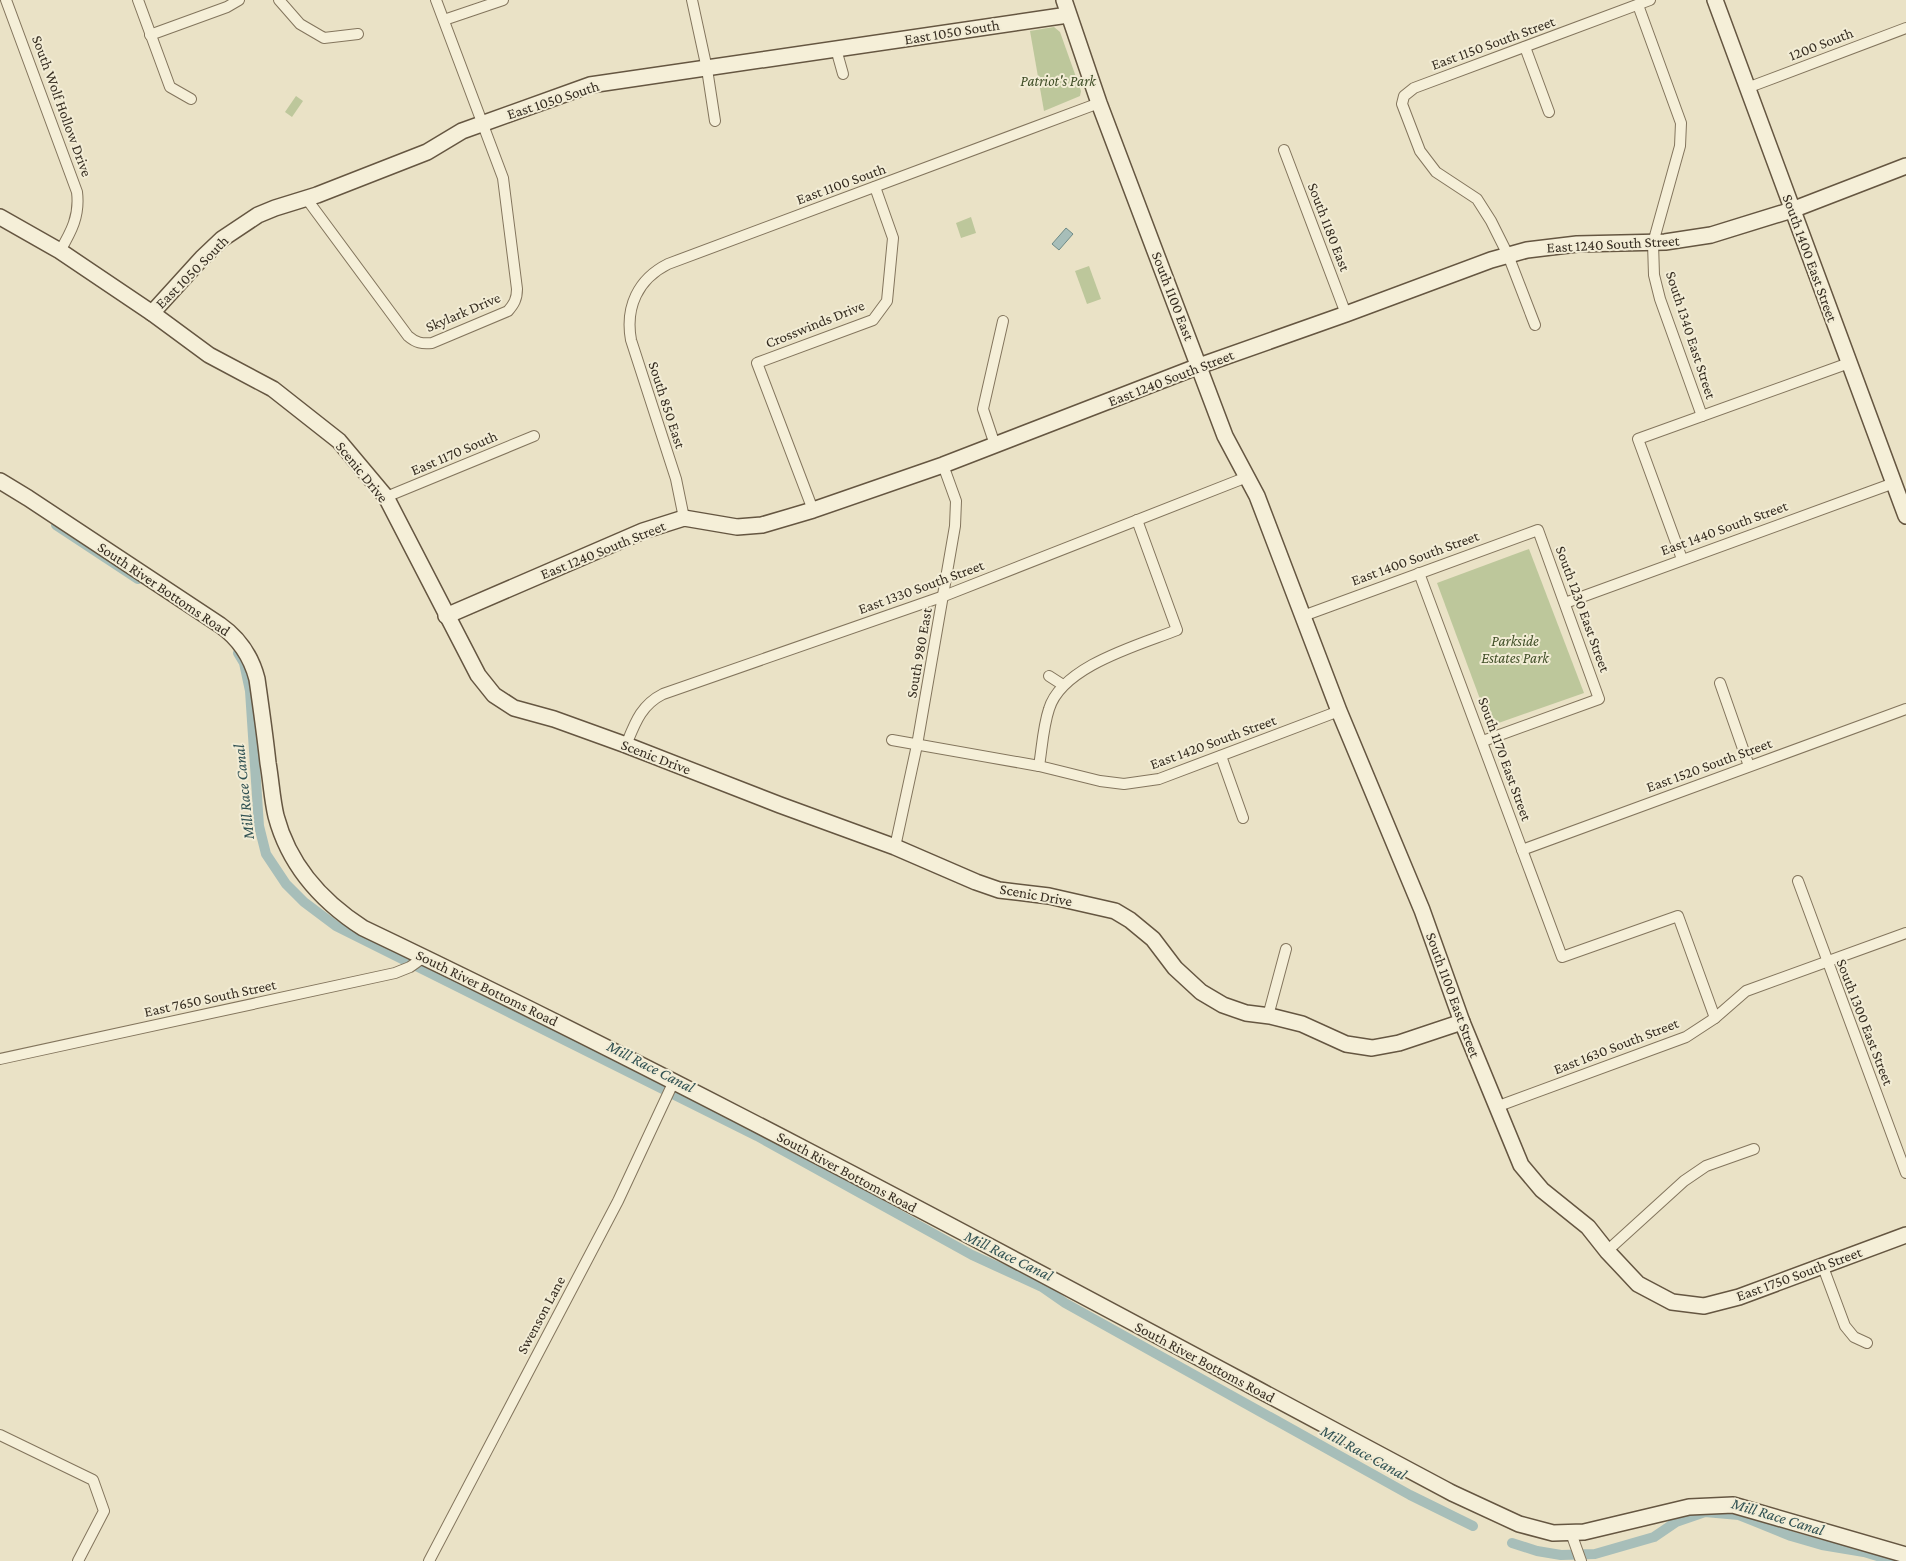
<svg xmlns="http://www.w3.org/2000/svg" width="1906" height="1561" font-family="'Crimson Pro',serif">
  <rect width="100%" height="100%" fill="#eae2c6"/>
  <g fill="#bdc79b">
    <polygon points="1054,27 1060,32 1081,91 1080,96 1044,111 1030,31"/>
    <polygon points="296,96 303,101 292,117 285,112"/>
    <polygon points="971,217 976,233 961,238 956,223"/>
    <polygon points="1089,266 1101,299 1087,304 1075,271"/>
    <polygon points="1529,549 1584,693 1490,726 1437,583"/>
  </g>
  <polygon fill="#a7beb9" stroke="#6f8b87" points="1066,228 1073,234 1059,250 1052,244"/>
  <g fill="none" stroke-linecap="round" stroke-linejoin="round">
    <g stroke="#a7beb9" stroke-width="10">
      <polyline points="56,525 138,579"/>
      <polyline points="238,653 244,663 250,691 259,826 266,854 286,884 304,902 336,926 757,1136 972,1255 1042,1287 1065,1303 1410,1495 1473,1526"/>
      <polyline points="1512,1543 1537,1551 1561,1555 1595,1554 1654,1537 1676,1522 1705,1512 1739,1515 1791,1536 1822,1545 1864,1552 1894,1561"/>
    </g>
    <defs>
      <g id="street">
        <path d="M 6,0 L 77,192 C 80,216 71,232 60,251"/>
        <polyline points="138,0 170,87 191,99"/>
        <polyline points="279,0 300,24 324,38 358,34"/>
        <polyline points="692,0 707,69 715,121"/>
        <polyline points="1638,5 1681,123 1680,146 1653,243 1654,275 1660,299 1702,416"/>
        <polyline points="444,20 503,0"/>
        <polyline points="150,35 227,7 239,0"/>
        <polyline points="1525,47 1549,112"/>
        <polyline points="836,49 843,74"/>
        <polyline points="1747,88 1906,28"/>
        <polyline points="1284,150 1346,314"/>
        <path d="M 306,198 L 408,336 C 416,343 422,344 432,343 L 508,311 C 514,304 517,299 517,289 L 503,178 L 436,0"/>
        <polyline points="1535,325 1508,255 1491,221 1477,199 1436,172 1420,151 1402,104 1404,96 1414,88 1650,0"/>
        <polyline points="995,445 983,409 1003,321"/>
        <polyline points="386,497 534,436"/>
        <polyline points="813,510 757,363 873,320 887,301 893,238 875,187"/>
        <path d="M 684,518 L 676,479 L 631,340 C 625,307 638,279 668,264 L 1099,103"/>
        <polyline points="1682,559 1638,439 1849,363"/>
        <polyline points="1419,573 1562,957 1678,916 1715,1018"/>
        <polyline points="1565,603 1894,483"/>
        <polyline points="1303,616 1538,530 1599,699 1483,741"/>
        <polyline points="1049,676 1063,685"/>
        <polyline points="1720,683 1749,766"/>
        <polyline points="892,740 1039,766 1100,781 1124,784 1159,779 1339,711"/>
        <path d="M 626,745 C 635,723 641,705 663,694 L 944,596 L 1247,477"/>
        <polyline points="1221,756 1243,818"/>
        <path d="M 1039,766 C 1042,748 1043,727 1049,709 C 1062,666 1139,645 1177,630 L 1137,520"/>
        <polyline points="895,847 917,745 955,526 956,501 943,465"/>
        <polyline points="1522,850 1906,709"/>
        <polyline points="1798,881 1906,1173"/>
        <polyline points="1268,1016 1286,949"/>
        <polyline points="0,1059 395,973 410,967 424,957"/>
        <polyline points="1496,1107 1686,1037 1715,1018 1746,991 1906,933"/>
        <polyline points="1607,1251 1684,1181 1706,1166 1754,1149"/>
        <polyline points="1823,1267 1845,1326 1854,1337 1867,1343"/>
        <polyline points="0,1435 93,1480 104,1511 78,1561"/>
        <polyline points="1571,1533 1581,1561"/>
        <polyline points="429,1561 618,1201 674,1081"/>
      </g>
      <g id="secondary">
        <polyline points="1064,0 1099,103 1225,436 1257,496 1339,711 1422,910 1462,1022 1521,1165 1542,1190 1588,1227 1607,1251 1638,1284 1672,1302 1704,1306 1739,1297 1906,1235"/>
        <polyline points="1715,0 1906,516"/>
        <polyline points="0,217 60,251 152,313 209,355 273,389 339,441 386,497 478,675 494,695 514,708 554,719 626,745 780,805 895,847 976,882 999,890 1049,896 1115,911 1130,920 1153,939 1175,968 1201,992 1223,1005 1246,1013 1270,1016 1302,1024 1346,1044 1372,1048 1399,1043 1462,1022"/>
        <polyline points="152,313 202,258 222,239 258,215 275,208 317,195 427,152 462,131 590,85 1068,15"/>
        <path d="M 0,481 L 28,498 L 220,625 C 240,639 251,656 257,679 C 261,707 265,735 268,763 C 271,780 272,799 276,816 C 289,865 321,901 363,928 C 732,1104 1091,1301 1452,1493 L 1519,1524 L 1553,1533 L 1584,1532 L 1689,1507 L 1733,1505 L 1906,1555"/>
        <polyline points="446,616 643,531 684,518 737,527 762,525 813,510 943,465 1199,366 1346,314 1491,260 1527,250 1577,244 1665,242 1711,235 1792,210 1906,166"/>
      </g>
    </defs>
    <use href="#street" stroke="#83755d" stroke-width="12"/>
    <use href="#secondary" stroke="#655641" stroke-width="18"/>
    <use href="#street" stroke="#f5efd8" stroke-width="10"/>
    <use href="#secondary" stroke="#f5efd8" stroke-width="15"/>
  </g>
  <g text-anchor="middle" stroke-width="4" stroke-linejoin="round" paint-order="stroke">
    <g font-size="15" fill="#352c20" stroke="#f2ecd5">
      <text transform="translate(952 32) rotate(-9)" y="5">East 1050 South</text>
      <text transform="translate(1493 43) rotate(-20)" y="5">East 1150 South Street</text>
      <text transform="translate(1821 44) rotate(-21)" y="5">1200 South</text>
      <text transform="translate(553 100) rotate(-18)" y="5">East 1050 South</text>
      <text transform="translate(62 106) rotate(70)" y="5">South Wolf Hollow Drive</text>
      <text transform="translate(841 184) rotate(-20)" y="5">East 1100 South</text>
      <text transform="translate(1329 227) rotate(69)" y="5">South 1180 East</text>
      <text transform="translate(1613 244) rotate(-3)" y="5">East 1240 South Street</text>
      <text transform="translate(1810 258) rotate(70)" y="5">South 1400 East Street</text>
      <text transform="translate(192 272) rotate(-45)" y="5">East 1050 South</text>
      <text transform="translate(1173 296) rotate(69)" y="5">South 1100 East</text>
      <text transform="translate(463 312) rotate(-23)" y="5">Skylark Drive</text>
      <text transform="translate(815 324) rotate(-22)" y="5">Crosswinds Drive</text>
      <text transform="translate(1691 335) rotate(72)" y="5">South 1340 East Street</text>
      <text transform="translate(1171 378) rotate(-21)" y="5">East 1240 South Street</text>
      <text transform="translate(667 405) rotate(72)" y="5">South 850 East</text>
      <text transform="translate(454 453) rotate(-23)" y="5">East 1170 South</text>
      <text transform="translate(362 472) rotate(51)" y="5">Scenic Drive</text>
      <text transform="translate(1724 528) rotate(-20)" y="5">East 1440 South Street</text>
      <text transform="translate(603 550) rotate(-22)" y="5">East 1240 South Street</text>
      <text transform="translate(1415 558) rotate(-20)" y="5">East 1400 South Street</text>
      <text transform="translate(921 587) rotate(-20)" y="5">East 1330 South Street</text>
      <text transform="translate(164 589) rotate(34)" y="5">South River Bottoms Road</text>
      <text transform="translate(1583 609) rotate(70)" y="5">South 1230 East Street</text>
      <text transform="translate(919 653) rotate(-80)" y="5">South 980 East</text>
      <text transform="translate(1213 742) rotate(-20)" y="5">East 1420 South Street</text>
      <text transform="translate(656 757) rotate(21)" y="5">Scenic Drive</text>
      <text transform="translate(1505 759) rotate(70)" y="5">South 1170 East Street</text>
      <text transform="translate(1709 765) rotate(-20)" y="5">East 1520 South Street</text>
      <text transform="translate(1036 895) rotate(10)" y="5">Scenic Drive</text>
      <text transform="translate(487 988) rotate(26)" y="5">South River Bottoms Road</text>
      <text transform="translate(1453 995) rotate(70)" y="5">South 1100 East Street</text>
      <text transform="translate(210 998) rotate(-12)" y="5">East 7650 South Street</text>
      <text transform="translate(1865 1022) rotate(69)" y="5">South 1300 East Street</text>
      <text transform="translate(1616 1046) rotate(-21)" y="5">East 1630 South Street</text>
      <text transform="translate(847 1172) rotate(28)" y="5">South River Bottoms Road</text>
      <text transform="translate(1799 1274) rotate(-20)" y="5">East 1750 South Street</text>
      <text transform="translate(541 1315) rotate(-62)" y="5">Swenson Lane</text>
      <text transform="translate(1205 1362) rotate(28)" y="5">South River Bottoms Road</text>
    </g>
    <g font-size="15" font-style="italic" fill="#414f28" stroke="#f2ecd5">
      <text x="1058" y="86">Patriot's Park</text>
      <text x="1515" y="646">Parkside<tspan x="1515" dy="17">Estates Park</tspan></text>
    </g>
    <g font-size="16" font-style="italic" fill="#315253" stroke="#f2ecd5">
      <text transform="translate(243 792) rotate(-96)" y="6">Mill Race Canal</text>
      <text transform="translate(651 1066) rotate(27)" y="6">Mill Race Canal</text>
      <text transform="translate(1009 1255) rotate(26)" y="6">Mill Race Canal</text>
      <text transform="translate(1364 1452) rotate(29)" y="6">Mill Race Canal</text>
      <text transform="translate(1778 1516) rotate(17)" y="6">Mill Race Canal</text>
    </g>
  </g>
</svg>
